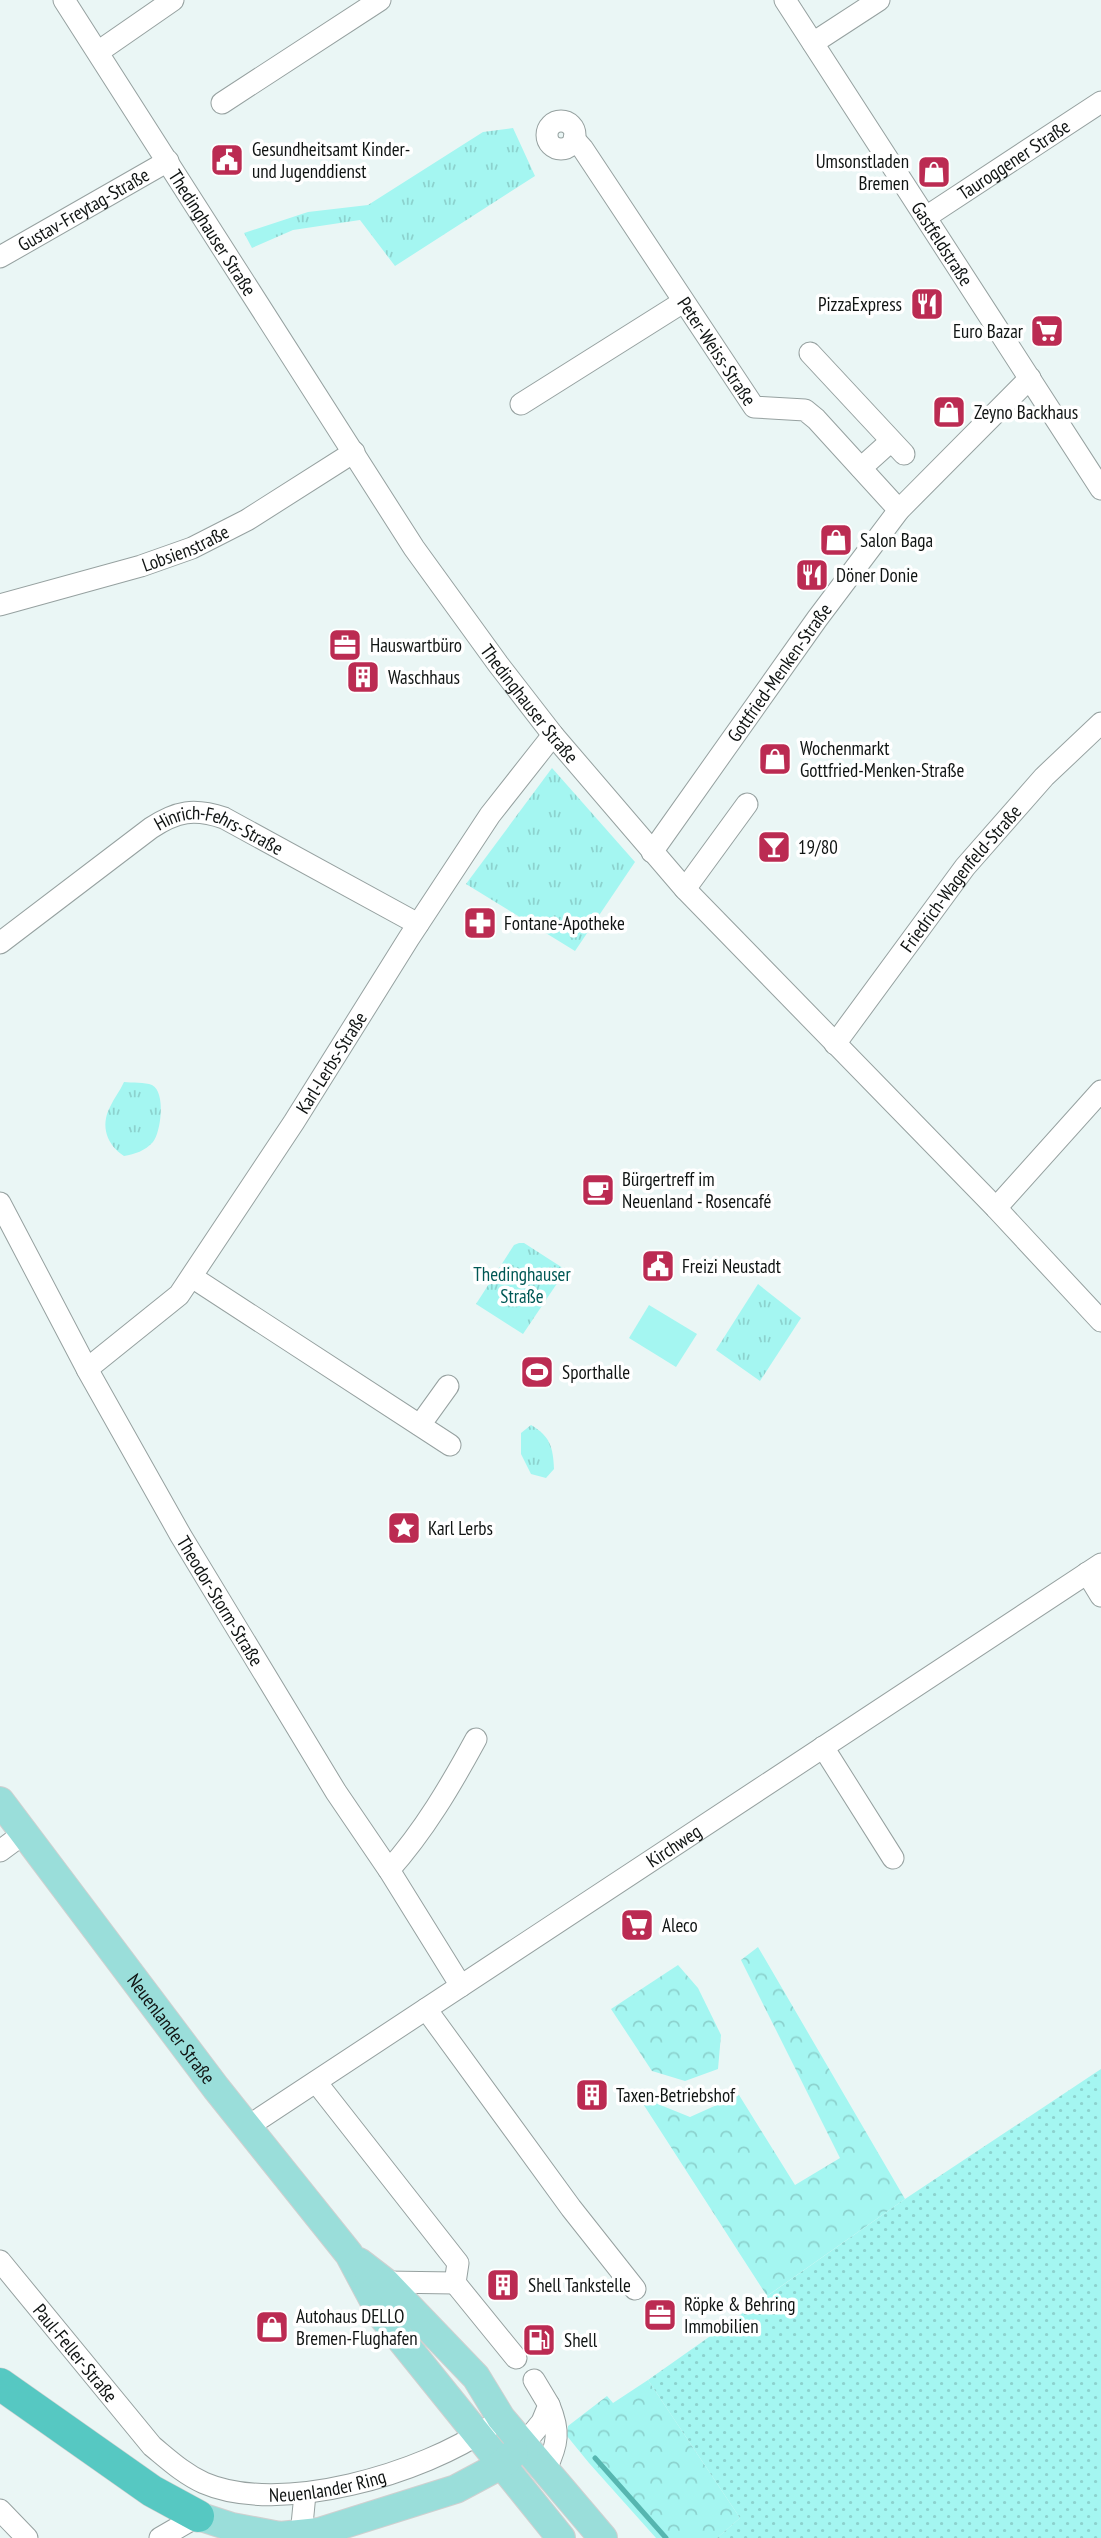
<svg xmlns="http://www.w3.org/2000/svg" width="1101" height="2538" font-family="'PT Sans Narrow',sans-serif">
  <defs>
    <pattern id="grass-tufts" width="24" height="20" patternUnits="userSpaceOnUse" patternTransform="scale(1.75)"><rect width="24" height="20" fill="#a4f6f1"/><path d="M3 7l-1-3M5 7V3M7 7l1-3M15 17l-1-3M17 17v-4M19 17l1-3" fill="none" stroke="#8cd2ce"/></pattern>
    <pattern id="forest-crowns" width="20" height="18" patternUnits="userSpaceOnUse" patternTransform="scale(1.75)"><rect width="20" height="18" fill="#a4f6f1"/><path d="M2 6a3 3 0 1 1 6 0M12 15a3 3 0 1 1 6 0" fill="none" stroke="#8cd2ce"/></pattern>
    <pattern id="garden-dots" width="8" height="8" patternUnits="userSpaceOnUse" patternTransform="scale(1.75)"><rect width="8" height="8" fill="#a4f6f1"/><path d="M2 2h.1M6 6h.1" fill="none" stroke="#8cd2ce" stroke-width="1.8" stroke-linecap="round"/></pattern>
  </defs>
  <rect width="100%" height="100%" fill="#eaf6f5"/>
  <g fill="url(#grass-tufts)">
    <polygon points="513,128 535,176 395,266 360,220 293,230 252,248 244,233 308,212 368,205 483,132"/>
    <polygon points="552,768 635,862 575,951 466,884"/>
    <path d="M 124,1082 C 132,1083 145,1082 152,1085 C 166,1092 161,1132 153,1142 C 145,1151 135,1154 124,1156 C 107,1145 100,1126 110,1107 C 114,1098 120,1091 124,1082 Z"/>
    <polygon points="519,1243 524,1243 566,1270 523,1334 476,1304 514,1245"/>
    <polygon points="758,1284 801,1318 760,1381 716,1350"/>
    <path d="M 531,1425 C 550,1436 553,1447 554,1469 L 546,1478 L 531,1474 L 521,1454 L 521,1433 Z"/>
  </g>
  <g fill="url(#forest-crowns)">
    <polygon points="758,1947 905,2199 767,2296 638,2096 690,2117 739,2095 795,2185 840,2158 741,1960"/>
    <polygon points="678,1965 698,1988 721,2035 718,2069 685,2081 652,2071 611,2009"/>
    <polygon points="648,2380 740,2518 717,2538 656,2538 589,2463 567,2436 568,2426 607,2396 613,2403"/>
  </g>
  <polygon fill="url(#garden-dots)" points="1101,2069 1101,2538 717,2538 740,2518 648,2380 905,2199"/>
  <polygon fill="#a4f6f1" points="649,1305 697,1334 676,1367 629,1338"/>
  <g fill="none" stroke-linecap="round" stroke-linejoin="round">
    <polyline stroke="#56b6b0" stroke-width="5" points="595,2458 666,2538"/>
    <defs>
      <g id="minor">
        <path id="s1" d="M 64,0 L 414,548 L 498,664 L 553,735 L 685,889 L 996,1208 L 1101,1321"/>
        <path id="s2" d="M 785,0 L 1101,489"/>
        <polyline points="813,43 879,0"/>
        <polyline points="98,52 173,0"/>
        <polyline points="222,103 380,0"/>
        <circle cx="561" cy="135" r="14"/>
        <path id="s3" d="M 574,139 L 583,149 L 754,407 L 805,410 L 816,419 L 899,510"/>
        <path id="s4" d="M 926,217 L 1101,102"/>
        <path id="s5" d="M 0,257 L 168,161"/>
        <polyline points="810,353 904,454"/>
        <polyline points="521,404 683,302"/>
        <polyline points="861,468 891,441"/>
        <path id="s6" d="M 0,605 L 141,566 L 192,548 L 247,520 L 354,452"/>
        <path id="s7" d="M 652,852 L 817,619 L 899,510 L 1030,378"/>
        <polyline points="685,889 747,804"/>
        <path id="s8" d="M 0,943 L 151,828 C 177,811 194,808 224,818 L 418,924"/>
        <path id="s9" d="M 835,1044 L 965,867 L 1044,777 L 1101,723"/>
        <path id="s10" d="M 0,1203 L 87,1369 L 181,1536 L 336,1792 L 389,1870 L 461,1986"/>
        <polyline points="996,1208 1101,1091"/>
        <polyline points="192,1277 450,1445"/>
        <path id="s11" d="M 87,1369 L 179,1295 L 294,1122 L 409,938 L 490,815 L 553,735"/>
        <polyline points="420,1425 448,1386"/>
        <polyline points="1087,1573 1101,1596"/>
        <polyline points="823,1747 893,1858"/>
        <polyline points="0,1851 23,1834"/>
        <path d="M 389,1870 C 424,1831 451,1785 476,1739"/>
        <polyline points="426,2009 571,2208 635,2289"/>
        <polyline points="316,2082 458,2263 455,2283 516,2358"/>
        <path id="s12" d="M 247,2127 L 1101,1564"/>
        <path id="s13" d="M 0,2261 L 152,2446 C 169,2460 184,2474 204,2483 C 280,2516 424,2473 489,2427"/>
        <polyline points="385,2282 455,2283"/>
        <polyline points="524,2444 542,2422 549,2405 534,2380"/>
        <path d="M 546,2469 C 558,2444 560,2431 549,2405"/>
        <polyline points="0,2510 27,2538"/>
        <polyline points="301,2535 305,2494"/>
        <polyline points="160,2538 198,2516"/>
      </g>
      <g id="major">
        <path id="s14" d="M 0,1801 L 216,2088 L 349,2254 L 382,2316 L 561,2538"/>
        <polyline points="359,2262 385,2282 476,2377 501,2418 603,2538"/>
        <polyline points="198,2516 232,2527 280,2536 319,2532 456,2489 501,2465 514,2453"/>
      </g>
      <polyline id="highway" points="0,2384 152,2491 198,2516"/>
    </defs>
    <use href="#minor" stroke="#96a1a0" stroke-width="23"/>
    <use href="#major" stroke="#cfd0d0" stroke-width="30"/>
    <use href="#highway" stroke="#cfd0d0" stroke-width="33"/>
    <use href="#minor" stroke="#fff" stroke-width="21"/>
    <use href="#major" stroke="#9adeda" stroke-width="28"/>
    <use href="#highway" stroke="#56c8c2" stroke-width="32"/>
  </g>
  <defs>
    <symbol id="civic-square" viewBox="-11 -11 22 22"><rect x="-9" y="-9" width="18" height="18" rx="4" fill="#bb2b52" stroke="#fff"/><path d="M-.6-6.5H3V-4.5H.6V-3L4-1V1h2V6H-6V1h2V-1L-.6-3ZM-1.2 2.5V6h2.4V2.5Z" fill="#fff"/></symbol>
    <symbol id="shop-square" viewBox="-11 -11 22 22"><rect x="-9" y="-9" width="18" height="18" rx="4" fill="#bb2b52" stroke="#fff"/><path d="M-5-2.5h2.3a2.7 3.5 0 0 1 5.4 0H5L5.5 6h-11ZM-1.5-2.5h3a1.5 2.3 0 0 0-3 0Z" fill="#fff"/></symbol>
    <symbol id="restaurant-square" viewBox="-11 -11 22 22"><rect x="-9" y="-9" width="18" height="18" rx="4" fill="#bb2b52" stroke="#fff"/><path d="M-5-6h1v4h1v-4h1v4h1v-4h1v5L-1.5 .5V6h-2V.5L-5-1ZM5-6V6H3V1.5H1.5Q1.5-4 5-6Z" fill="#fff"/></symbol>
    <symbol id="supermarket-square" viewBox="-11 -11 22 22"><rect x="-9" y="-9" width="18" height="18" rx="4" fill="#bb2b52" stroke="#fff"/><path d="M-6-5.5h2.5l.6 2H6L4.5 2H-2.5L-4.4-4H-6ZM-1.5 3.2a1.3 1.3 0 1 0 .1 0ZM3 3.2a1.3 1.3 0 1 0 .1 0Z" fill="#fff"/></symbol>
    <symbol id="office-square" viewBox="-11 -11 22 22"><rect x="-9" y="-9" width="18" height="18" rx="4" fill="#bb2b52" stroke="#fff"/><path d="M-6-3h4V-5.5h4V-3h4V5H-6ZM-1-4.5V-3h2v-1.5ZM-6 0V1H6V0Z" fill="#fff"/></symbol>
    <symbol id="building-square" viewBox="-11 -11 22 22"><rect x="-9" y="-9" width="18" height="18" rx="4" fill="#bb2b52" stroke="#fff"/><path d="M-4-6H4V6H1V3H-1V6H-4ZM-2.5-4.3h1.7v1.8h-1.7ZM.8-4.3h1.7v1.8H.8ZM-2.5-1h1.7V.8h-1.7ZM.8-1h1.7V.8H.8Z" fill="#fff"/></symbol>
    <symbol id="bar-square" viewBox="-11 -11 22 22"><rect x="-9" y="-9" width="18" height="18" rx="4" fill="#bb2b52" stroke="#fff"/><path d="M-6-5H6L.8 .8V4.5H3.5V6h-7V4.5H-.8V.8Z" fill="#fff"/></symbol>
    <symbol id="pharmacy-square" viewBox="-11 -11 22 22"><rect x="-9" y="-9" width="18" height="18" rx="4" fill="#bb2b52" stroke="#fff"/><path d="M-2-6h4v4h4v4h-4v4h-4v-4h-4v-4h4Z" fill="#fff"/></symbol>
    <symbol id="cafe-square" viewBox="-11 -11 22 22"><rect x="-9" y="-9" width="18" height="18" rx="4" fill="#bb2b52" stroke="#fff"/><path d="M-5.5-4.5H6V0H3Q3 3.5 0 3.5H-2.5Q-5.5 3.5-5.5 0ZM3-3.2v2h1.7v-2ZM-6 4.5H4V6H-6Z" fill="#fff"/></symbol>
    <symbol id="stadium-square" viewBox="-11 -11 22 22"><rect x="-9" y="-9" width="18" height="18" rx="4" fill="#bb2b52" stroke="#fff"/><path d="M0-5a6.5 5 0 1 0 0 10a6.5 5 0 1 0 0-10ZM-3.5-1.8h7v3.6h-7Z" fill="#fff"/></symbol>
    <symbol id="sight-square" viewBox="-11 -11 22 22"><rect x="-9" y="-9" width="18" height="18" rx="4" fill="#bb2b52" stroke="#fff"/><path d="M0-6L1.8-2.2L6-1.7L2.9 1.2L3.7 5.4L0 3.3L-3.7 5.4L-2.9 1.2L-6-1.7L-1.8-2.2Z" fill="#fff"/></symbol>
    <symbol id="fuel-square" viewBox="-11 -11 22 22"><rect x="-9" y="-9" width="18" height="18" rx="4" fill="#bb2b52" stroke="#fff"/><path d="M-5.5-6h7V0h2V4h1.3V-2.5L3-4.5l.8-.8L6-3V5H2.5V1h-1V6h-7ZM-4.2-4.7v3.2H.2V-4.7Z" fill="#fff"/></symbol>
  </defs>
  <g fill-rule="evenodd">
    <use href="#civic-square" x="208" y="141" width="38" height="38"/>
    <use href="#shop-square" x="915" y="153" width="38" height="38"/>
    <use href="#restaurant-square" x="908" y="285" width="38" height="38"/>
    <use href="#supermarket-square" x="1028" y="312" width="38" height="38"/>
    <use href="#shop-square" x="930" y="393" width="38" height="38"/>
    <use href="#shop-square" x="817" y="521" width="38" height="38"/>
    <use href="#restaurant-square" x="793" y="556" width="38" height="38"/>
    <use href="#office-square" x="326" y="626" width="38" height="38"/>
    <use href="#building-square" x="344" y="658" width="38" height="38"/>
    <use href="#shop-square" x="756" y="740" width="38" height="38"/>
    <use href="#bar-square" x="755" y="828" width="38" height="38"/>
    <use href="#pharmacy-square" x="461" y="904" width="38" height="38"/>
    <use href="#cafe-square" x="579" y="1171" width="38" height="38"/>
    <use href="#civic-square" x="639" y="1247" width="38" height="38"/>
    <use href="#stadium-square" x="518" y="1353" width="38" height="38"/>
    <use href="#sight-square" x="385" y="1509" width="38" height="38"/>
    <use href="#supermarket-square" x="618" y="1906" width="38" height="38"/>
    <use href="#building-square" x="573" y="2076" width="38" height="38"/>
    <use href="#building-square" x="484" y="2266" width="38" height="38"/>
    <use href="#office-square" x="641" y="2296" width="38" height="38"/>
    <use href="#shop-square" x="253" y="2308" width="38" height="38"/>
    <use href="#fuel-square" x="520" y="2321" width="38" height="38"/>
  </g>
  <g text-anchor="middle" stroke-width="7" stroke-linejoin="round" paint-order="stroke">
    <g font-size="19" fill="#101413" stroke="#fff" text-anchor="start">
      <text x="252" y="156">Gesundheitsamt Kinder-<tspan x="252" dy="22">und Jugenddienst</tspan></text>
      <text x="909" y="168" text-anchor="end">Umsonstladen<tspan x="909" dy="22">Bremen</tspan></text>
      <text x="902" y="311" text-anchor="end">PizzaExpress</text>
      <text x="1023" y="338" text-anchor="end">Euro Bazar</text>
      <text x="974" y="419">Zeyno Backhaus</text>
      <text x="860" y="547">Salon Baga</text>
      <text x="836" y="582">Döner Donie</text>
      <text x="370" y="652">Hauswartbüro</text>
      <text x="388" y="684">Waschhaus</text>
      <text x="800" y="755">Wochenmarkt<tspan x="800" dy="22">Gottfried-Menken-Straße</tspan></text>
      <text x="798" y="854">19/80</text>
      <text x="504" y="930">Fontane-Apotheke</text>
      <text x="622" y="1186">Bürgertreff im<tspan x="622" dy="22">Neuenland - Rosencafé</tspan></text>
      <text x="682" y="1273">Freizi Neustadt</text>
      <text x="562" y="1379">Sporthalle</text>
      <text x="428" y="1535">Karl Lerbs</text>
      <text x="662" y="1932">Aleco</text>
      <text x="616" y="2102">Taxen-Betriebshof</text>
      <text x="528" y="2292">Shell Tankstelle</text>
      <text x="684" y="2311">Röpke &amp; Behring<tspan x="684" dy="22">Immobilien</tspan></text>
      <text x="296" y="2323">Autohaus DELLO<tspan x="296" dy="22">Bremen-Flughafen</tspan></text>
      <text x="564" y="2347">Shell</text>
    </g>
    <g font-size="19" fill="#101413" stroke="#fff">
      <text dy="7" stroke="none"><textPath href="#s4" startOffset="105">Tauroggener Straße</textPath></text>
      <text dy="7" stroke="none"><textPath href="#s5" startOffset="96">Gustav-Freytag-Straße</textPath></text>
      <text dy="7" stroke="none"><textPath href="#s1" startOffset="276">Thedinghauser Straße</textPath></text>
      <text dy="7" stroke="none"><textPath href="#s2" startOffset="290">Gastfeldstraße</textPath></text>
      <text dy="7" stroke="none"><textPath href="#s3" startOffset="256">Peter-Weiss-Straße</textPath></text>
      <text dy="7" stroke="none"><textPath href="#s6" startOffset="194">Lobsienstraße</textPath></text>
      <text dy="7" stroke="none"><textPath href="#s7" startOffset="220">Gottfried-Menken-Straße</textPath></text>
      <text dy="7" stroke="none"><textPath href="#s1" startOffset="844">Thedinghauser Straße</textPath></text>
      <text dy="7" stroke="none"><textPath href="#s8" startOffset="264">Hinrich-Fehrs-Straße</textPath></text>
      <text dy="7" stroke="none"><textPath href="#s9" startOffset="208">Friedrich-Wagenfeld-Straße</textPath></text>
      <text dy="7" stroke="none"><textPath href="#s11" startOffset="396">Karl-Lerbs-Straße</textPath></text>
      <text dy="7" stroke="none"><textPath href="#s10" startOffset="455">Theodor-Storm-Straße</textPath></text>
      <text dy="7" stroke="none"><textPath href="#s12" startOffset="511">Kirchweg</textPath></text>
      <text dy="7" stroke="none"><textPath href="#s14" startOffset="285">Neuenlander Straße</textPath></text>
      <text dy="7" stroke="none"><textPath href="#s13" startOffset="119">Paul-Feller-Straße</textPath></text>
      <text dy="7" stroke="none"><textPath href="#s13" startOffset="429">Neuenlander Ring</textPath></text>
    </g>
    <g font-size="19" fill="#005855" stroke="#fff">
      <text x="522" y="1281">Thedinghauser<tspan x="522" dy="22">Straße</tspan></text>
    </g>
  </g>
</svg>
